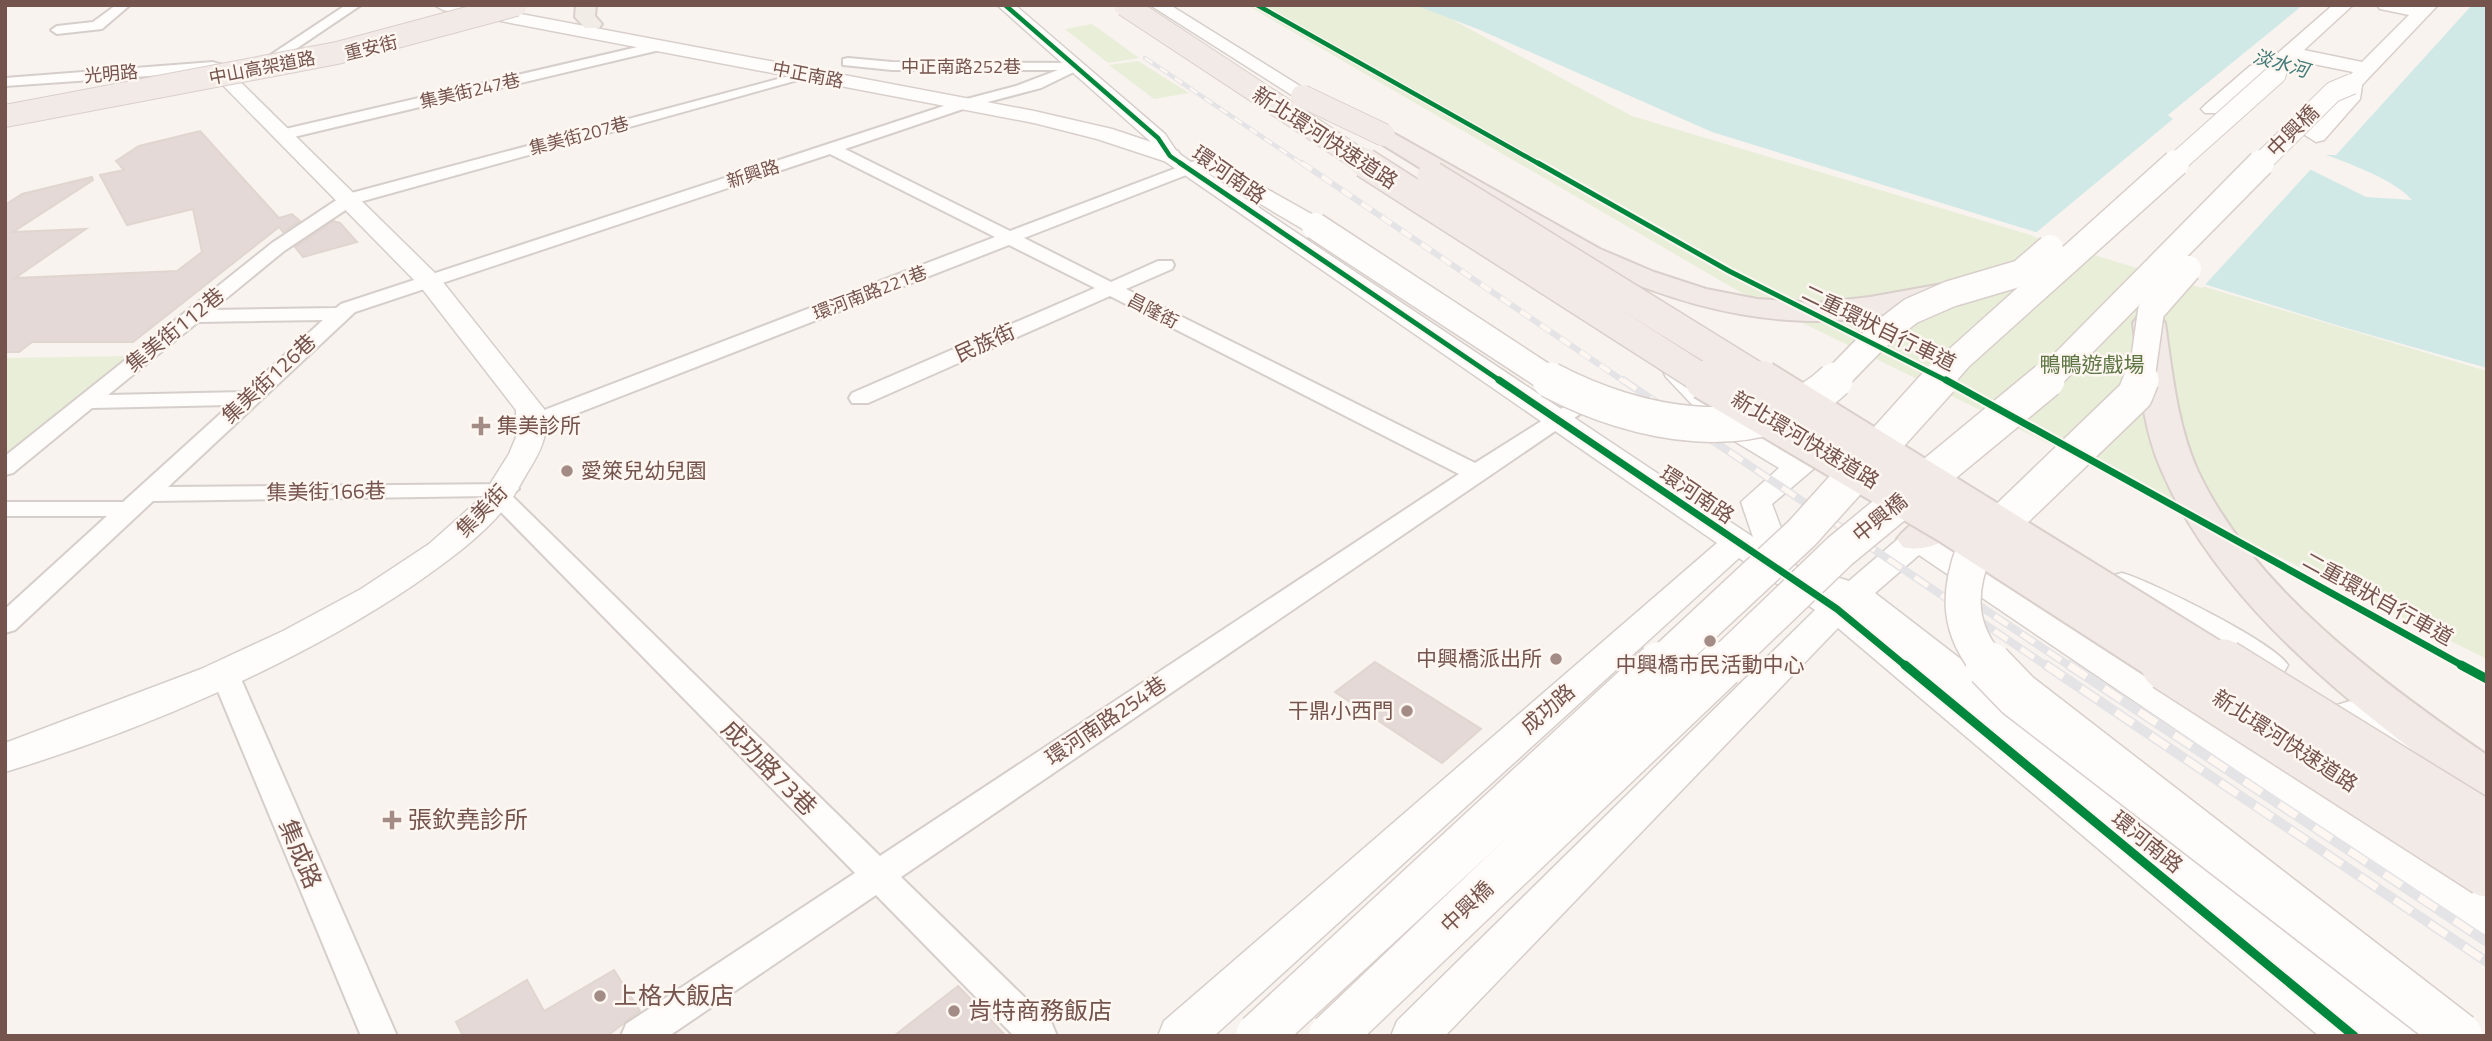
<svg xmlns="http://www.w3.org/2000/svg" width="2492" height="1041" font-family="'Titillium Web','Noto Sans TC',sans-serif">
  <rect width="100%" height="100%" fill="#f8f3ee"/>
  <g fill="#e9eed9">
    <polygon points="1247,5 1425,5 1632,116 2487,371 2487,659 1740,292"/>
    <polygon points="1092,24 1139,58 1108,63 1065,29"/>
    <polygon points="1138,61 1189,93 1154,99 1109,65"/>
    <polygon points="132,356 5,454 5,358"/>
  </g>
  <path fill="#d0e9e6" fill-rule="evenodd" d="M 1415,5 L 2487,5 L 2487,368 L 2346,328 L 1712,132 L 1480,30 ZM 2270,135 C 2307,150 2387,171 2412,200 L 2366,197 L 2261,145 Z"/>
  <polygon fill="#f8f3ee" points="2303,5 2472,5 2336,155 2324,155 2321,158 2271,139 2266,144 2313,167 2202,288 2032,236 2173,119 2168,115"/>
  <g fill="#e4d9d6" stroke="#e1d5d0" stroke-width="2">
    <polygon points="200,131 279,218 292,214 300,221 283,232 279,227 133,342 32,342 19,352 5,352 5,205 22,194 92,177 93,180 13,232 86,229 15,278 177,271 202,252 193,209 127,225 100,175 124,170 116,161 139,146"/>
    <polygon points="333,221 340,223 357,242 303,257 295,247"/>
    <polygon points="1375,662 1481,729 1442,763 1335,692"/>
    <polygon points="614,970 640,1011 607,1036 463,1036 456,1022 527,980 544,1011"/>
    <polygon points="958,986 1006,1036 894,1036"/>
  </g>
  <g fill="none" stroke-linecap="round" stroke-linejoin="round">
    <defs>
      <g id="minor">
        <polygon points="116,5 130,5 102,29 57,34 51,30 57,26 93,22"/>
        <polygon points="346,5 361,5 278,61 266,58"/>
        <polygon points="659,42 666,46 664,49 281,140 273,135 281,130"/>
        <path d="M 848,58 L 892,62 L 1080,63 L 1080,69 L 1041,88 L 969,107 L 845,149 L 1010,231 L 1200,159 L 1212,159 L 1212,165 L 1024,238 L 1111,282 L 1158,261 L 1172,261 L 1174,265 L 1172,269 L 1126,289 L 1475,463 L 1567,405 L 1575,403 L 1586,410 L 901,877 L 1052,1024 L 1057,1036 L 1014,1036 L 876,895 L 669,1036 L 621,1036 L 626,1024 L 855,873 L 492,503 L 489,496 L 153,501 L 15,630 L 5,633 L 5,609 L 107,516 L 5,516 L 5,502 L 123,502 L 230,405 L 92,408 L 13,473 L 5,475 L 5,456 L 272,243 L 344,195 L 804,72 L 816,75 L 356,203 L 284,251 L 212,310 L 336,308 L 341,304 L 959,101 L 1016,86 L 1058,70 L 892,70 L 843,65 L 843,59 ZM 830,154 L 995,237 L 526,417 L 523,422 L 526,427 L 542,427 L 1009,245 L 1095,288 L 852,393 L 849,398 L 852,403 L 868,403 L 1110,296 L 1459,474 L 880,856 L 511,495 L 519,489 L 515,484 L 168,487 L 355,312 ZM 323,320 L 244,392 L 108,395 L 198,322 Z"/>
        <polygon points="213,62 221,65 221,71 5,86 5,78"/>
        <polygon points="224,662 234,665 238,672 397,1036 361,1036 210,672 214,665"/>
      </g>
      <g id="tertiary">
        <polygon points="997,5 1015,5 1165,134 1177,152 1195,165 1753,537 1741,502 1779,468 1716,430 1666,377 1663,371 1666,365 1686,365 1726,410 1797,453 1814,445 1824,448 1829,454 1824,460 1772,504 1795,565 1822,583 1836,577 1849,581 1906,532 1917,529 1928,532 2487,894 2487,935 2472,930 1919,555 1875,593 2431,1021 2437,1036 2319,1036 1838,628 1445,1036 1391,1036 1397,1021 1815,610 1739,558 1214,1036 1158,1036 1164,1021 1717,543 1163,160 1151,142"/>
        <polygon points="1150,5 1170,5 1340,111 1330,117 1323,115"/>
        <path d="M 216,63 L 222,64 L 438,276 L 544,409 C 551,433 539,454 527,473 C 520,485 513,499 504,509 C 479,539 446,562 415,584 C 297,664 141,731 5,772 L 5,743 L 201,669 L 283,631 L 361,589 L 429,544 L 482,497 L 509,454 L 516,437 L 516,410 L 420,286 L 210,72 L 207,68 Z"/>
        <path d="M 2122,573 C 2151,581 2274,642 2288,665 L 2283,674 L 2270,677 L 2257,674 L 2211,644 L 2110,592 L 2105,584 L 2110,576 Z"/>
        <polygon points="2350,701 2363,705 2475,771 2481,782 2475,793 2461,797 2447,793 2337,723 2331,714 2337,705"/>
      </g>
      <g id="secondary">
        <polygon points="434,5 473,5 1034,111 1112,129 1178,151 1181,156 1170,163 1097,139 1034,123 443,10"/>
        <polygon points="2333,5 2353,5 2304,50 2362,62 2409,15 2380,9 2377,5 2438,5 2362,85 2360,99 2324,140 2316,142 2305,135 2343,94 2342,84 2353,72 2294,60 2284,68 2264,74 2219,113 2205,113 2201,109 2205,105 2250,66 2270,60"/>
        <polygon points="1206,155 1324,221 1328,226 1324,231 1306,231 1198,167 1195,162 1198,157"/>
      </g>
      <polygon id="primary" points="576,5 596,5 595,16 602,24 599,28 585,28 575,17"/>
      <g id="trunk">
        <path d="M 1384,128 L 1600,249 L 1654,272 L 1706,289 L 1757,299 L 1817,303 L 1870,297 L 1959,281 L 1970,284 L 1974,290 L 1970,296 L 1959,299 C 1912,307 1865,321 1817,321 C 1651,321 1512,224 1375,140 L 1372,135 L 1375,130 Z"/>
        <path d="M 2149,314 L 2160,316 L 2165,323 C 2172,371 2177,424 2197,469 C 2251,587 2382,683 2487,755 L 2487,798 L 2470,793 C 2355,709 2218,604 2161,469 C 2141,424 2139,371 2133,323 L 2138,316 Z"/>
        <path d="M 1948,508 L 1962,512 L 1967,520 C 1954,540 1926,553 1903,547 L 1897,539 C 1908,523 1930,513 1948,508 Z"/>
      </g>
    </defs>
    <use href="#minor" stroke="#d6ceca" stroke-width="4"/>
    <use href="#tertiary" stroke="#d6ceca" stroke-width="3"/>
    <use href="#secondary" stroke="#d8ceca" stroke-width="3"/>
    <use href="#primary" stroke="#d9cfcb" stroke-width="4"/>
    <use href="#trunk" stroke="#d9cfcb" stroke-width="4"/>
    <use href="#minor" fill="#fefdfc" fill-rule="evenodd"/>
    <use href="#tertiary" fill="#fefdfc" fill-rule="evenodd"/>
    <use href="#secondary" fill="#fefdfc" fill-rule="evenodd"/>
    <use href="#primary" fill="#f2ece7" fill-rule="evenodd"/>
    <use href="#trunk" fill="#f2eae6" fill-rule="evenodd"/>
    <defs>
      <polyline id="rail-far3" points="1145,58 1304,165"/>
      <polyline id="rail-far2" points="1302,163 1625,382"/>
      <g id="rail-far1">
        <polyline points="1623,380 2048,667"/>
        <polyline points="1968,598 2071,667"/>
      </g>
      <g id="rail">
        <polyline points="2046,665 2487,962"/>
        <polyline points="2069,665 2487,942"/>
      </g>
    </defs>
    <use href="#rail-far3" stroke="#e4e3e6" stroke-width="4.5"/>
    <use href="#rail-far2" stroke="#e4e3e6" stroke-width="6"/>
    <use href="#rail-far1" stroke="#e4e3e6" stroke-width="8"/>
    <use href="#rail" stroke="#e4e3e6" stroke-width="10"/>
    <use href="#rail-far3" stroke="#fef6f1" stroke-width="2.5" stroke-dasharray="9" stroke-linecap="butt"/>
    <use href="#rail-far2" stroke="#fef6f1" stroke-width="4.5" stroke-dasharray="12" stroke-linecap="butt"/>
    <use href="#rail-far1" stroke="#fef6f1" stroke-width="5" stroke-dasharray="16" stroke-linecap="butt"/>
    <use href="#rail" stroke="#fef6f1" stroke-width="7" stroke-dasharray="21" stroke-linecap="butt"/>
    <defs>
      <g id="secondary-bridge-far3">
        <polyline points="2174,165 2276,74 2277,64"/>
        <polyline points="2259,165 2333,92 2352,84"/>
      </g>
      <g id="secondary-bridge-far2">
        <polyline points="1315,226 1553,382"/>
        <polyline points="1833,382 1877,337 1911,311 1950,294 2021,273 2050,248"/>
        <polyline points="1938,382 1960,357 2176,163"/>
        <polyline points="2045,382 2261,163"/>
        <polyline points="2141,382 2151,311 2188,269"/>
      </g>
      <g id="secondary-bridge-far1">
        <path d="M 1550,380 C 1635,425 1759,452 1835,380"/>
        <polyline points="1658,667 1802,533 1940,380"/>
        <polyline points="1719,667 1840,551 2047,380"/>
        <path d="M 1990,667 C 1958,630 1957,594 1974,550 L 2135,395 L 2141,380"/>
      </g>
      <g id="secondary-bridge">
        <polyline points="1989,665 2018,695 2459,1036"/>
        <polyline points="1259,1036 1660,665"/>
        <polyline points="1332,1036 1721,665"/>
      </g>
      <g id="trunk-bridge-far3">
        <polyline points="1125,5 1368,165"/>
        <polyline points="1302,96 1384,135"/>
        <polyline points="5,116 337,53 516,5"/>
      </g>
      <g id="trunk-bridge-far2">
        <polyline points="1365,163 1707,382"/>
        <polyline points="1432,176 1765,382"/>
      </g>
      <g id="trunk-bridge-far1">
        <polyline points="1704,380 1951,526 2169,667"/>
        <polyline points="1762,380 2226,667"/>
      </g>
      <g id="trunk-bridge">
        <polyline points="2167,665 2487,871"/>
        <polyline points="2223,665 2487,828"/>
      </g>
    </defs>
    <use href="#secondary-bridge-far3" stroke="#d8ceca" stroke-width="22" stroke-linecap="butt"/>
    <use href="#secondary-bridge-far2" stroke="#d8ceca" stroke-width="29" stroke-linecap="butt"/>
    <use href="#secondary-bridge-far1" stroke="#d8ceca" stroke-width="38" stroke-linecap="butt"/>
    <use href="#secondary-bridge" stroke="#d8ceca" stroke-width="49" stroke-linecap="butt"/>
    <use href="#trunk-bridge-far3" stroke="#d9cfcb" stroke-width="24" stroke-linecap="butt"/>
    <use href="#trunk-bridge-far2" stroke="#d9cfcb" stroke-width="32" stroke-linecap="butt"/>
    <use href="#trunk-bridge-far1" stroke="#d9cfcb" stroke-width="42" stroke-linecap="butt"/>
    <use href="#trunk-bridge" stroke="#d9cfcb" stroke-width="54" stroke-linecap="butt"/>
    <use href="#secondary-bridge-far3" stroke="#fefdfc" stroke-width="20"/>
    <use href="#secondary-bridge-far2" stroke="#fefdfc" stroke-width="26"/>
    <use href="#secondary-bridge-far1" stroke="#fefdfc" stroke-width="35"/>
    <use href="#secondary-bridge" stroke="#fefdfc" stroke-width="46"/>
    <use href="#trunk-bridge-far3" stroke="#f2eae6" stroke-width="22"/>
    <use href="#trunk-bridge-far2" stroke="#f2eae6" stroke-width="29"/>
    <use href="#trunk-bridge-far1" stroke="#f2eae6" stroke-width="38"/>
    <use href="#trunk-bridge" stroke="#f2eae6" stroke-width="51"/>
    <defs>
      <g id="cycleway-far3">
        <polyline points="1005,5 1158,138 1170,156 1183,165"/>
        <polyline points="1257,5 1541,165"/>
      </g>
      <g id="cycleway-far2">
        <polyline points="1180,163 1502,382"/>
        <polyline points="1538,163 1729,271 1949,382"/>
      </g>
      <g id="cycleway-far1">
        <polyline points="1499,380 1837,609 1907,667"/>
        <polyline points="1946,380 2465,667"/>
      </g>
      <g id="cycleway">
        <polyline points="1905,665 2354,1036"/>
        <polyline points="2461,665 2487,679"/>
      </g>
    </defs>
    <use href="#cycleway-far3" stroke="#fef6f1" stroke-width="7"/>
    <use href="#cycleway-far2" stroke="#fef6f1" stroke-width="9"/>
    <use href="#cycleway-far1" stroke="#fef6f1" stroke-width="11"/>
    <use href="#cycleway" stroke="#fef6f1" stroke-width="13"/>
    <use href="#cycleway-far3" stroke="#00873e" stroke-width="4.5"/>
    <use href="#cycleway-far2" stroke="#00873e" stroke-width="5"/>
    <use href="#cycleway-far1" stroke="#00873e" stroke-width="7"/>
    <use href="#cycleway" stroke="#00873e" stroke-width="9"/>
  </g>
  <g fill="#a48c86" stroke="#fef6f1" stroke-width="2.5">
    <path d="M477.5 415.5h7v7h7v7h-7v7h-7v-7h-7v-7h7z"/>
    <circle cx="567" cy="471" r="7"/>
    <circle cx="1710" cy="641" r="7"/>
    <circle cx="1556" cy="659" r="7"/>
    <circle cx="1407" cy="711" r="7"/>
    <path d="M388.5 809.5h7v7h7v7h-7v7h-7v-7h-7v-7h7z"/>
    <circle cx="600" cy="996" r="7"/>
    <circle cx="954" cy="1011" r="7"/>
  </g>
  <g text-anchor="middle" stroke-width="5" stroke-linejoin="round" paint-order="stroke">
    <g font-size="18" fill="#76544e" stroke="#fef6f1">
      <text transform="translate(371 48) rotate(-14)" y="6">重安街</text>
      <text x="961" y="73">中正南路252巷</text>
      <text transform="translate(262 68) rotate(-11)" y="6">中山高架道路</text>
      <text transform="translate(111 74) rotate(-5)" y="6">光明路</text>
      <text transform="translate(808 75) rotate(11)" y="6">中正南路</text>
      <text transform="translate(470 91) rotate(-13)" y="6">集美街247巷</text>
      <text transform="translate(579 136) rotate(-15)" y="6">集美街207巷</text>
      <text transform="translate(753 174) rotate(-18)" y="6">新興路</text>
      <text transform="translate(870 293) rotate(-21)" y="6">環河南路221巷</text>
      <text transform="translate(1153 311) rotate(27)" y="6">昌隆街</text>
    </g>
    <g font-size="19" font-style="italic" fill="#427a78" stroke="#fef6f1">
      <text transform="translate(2281 63) rotate(16)" y="7">淡水河</text>
    </g>
    <g font-size="21" fill="#76544e" stroke="#fef6f1">
      <text transform="translate(2293 131) rotate(-45)" y="7">中興橋</text>
      <text transform="translate(1325 138) rotate(33)" y="7">新北環河快速道路</text>
      <text transform="translate(1229 175) rotate(35)" y="7">環河南路</text>
      <text transform="translate(1879 328) rotate(26)" y="7">二重環狀自行車道</text>
      <text transform="translate(175 330) rotate(-39)" y="7">集美街112巷</text>
      <text transform="translate(985 343) rotate(-24)" y="7">民族街</text>
      <text transform="translate(269 379) rotate(-43)" y="7">集美街126巷</text>
      <text transform="translate(1805 440) rotate(31)" y="7">新北環河快速道路</text>
      <text transform="translate(326 492) rotate(-1)" y="7">集美街166巷</text>
      <text transform="translate(1697 495) rotate(34)" y="7">環河南路</text>
      <text transform="translate(482 511) rotate(-46)" y="7">集美街</text>
      <text transform="translate(1880 518) rotate(-39)" y="7">中興橋</text>
      <text transform="translate(2378 599) rotate(29)" y="7">二重環狀自行車道</text>
      <text transform="translate(1548 709) rotate(-41)" y="7">成功路</text>
      <text transform="translate(1106 721) rotate(-34)" y="7">環河南路254巷</text>
      <text transform="translate(2285 741) rotate(33)" y="7">新北環河快速道路</text>
      <text transform="translate(2147 842) rotate(39)" y="7">環河南路</text>
      <text transform="translate(1467 907) rotate(-44)" y="7">中興橋</text>
    </g>
    <g font-size="21" fill="#5c7543" stroke="#fef6f1">
      <text x="2092" y="372">鴨鴨遊戲場</text>
    </g>
    <g font-size="21" fill="#76544e" stroke="#fef6f1" text-anchor="start">
      <text x="497" y="433">集美診所</text>
      <text x="581" y="478">愛箂兒幼兒園</text>
      <text x="1542" y="666" text-anchor="end">中興橋派出所</text>
      <text x="1710" y="672" text-anchor="middle">中興橋市民活動中心</text>
      <text x="1393" y="718" text-anchor="end">干鼎小西門</text>
    </g>
    <g font-size="24" fill="#76544e" stroke="#fef6f1">
      <text transform="translate(769 768) rotate(45)" y="8">成功路73巷</text>
      <text transform="translate(300 854) rotate(67)" y="8">集成路</text>
    </g>
    <g font-size="24" fill="#76544e" stroke="#fef6f1" text-anchor="start">
      <text x="408" y="828">張欽堯診所</text>
      <text x="614" y="1004">上格大飯店</text>
      <text x="968" y="1019">肯特商務飯店</text>
    </g>
  </g>
  <rect width="2492" height="1041" fill="none" stroke="#76544e" stroke-width="14"/>
</svg>
